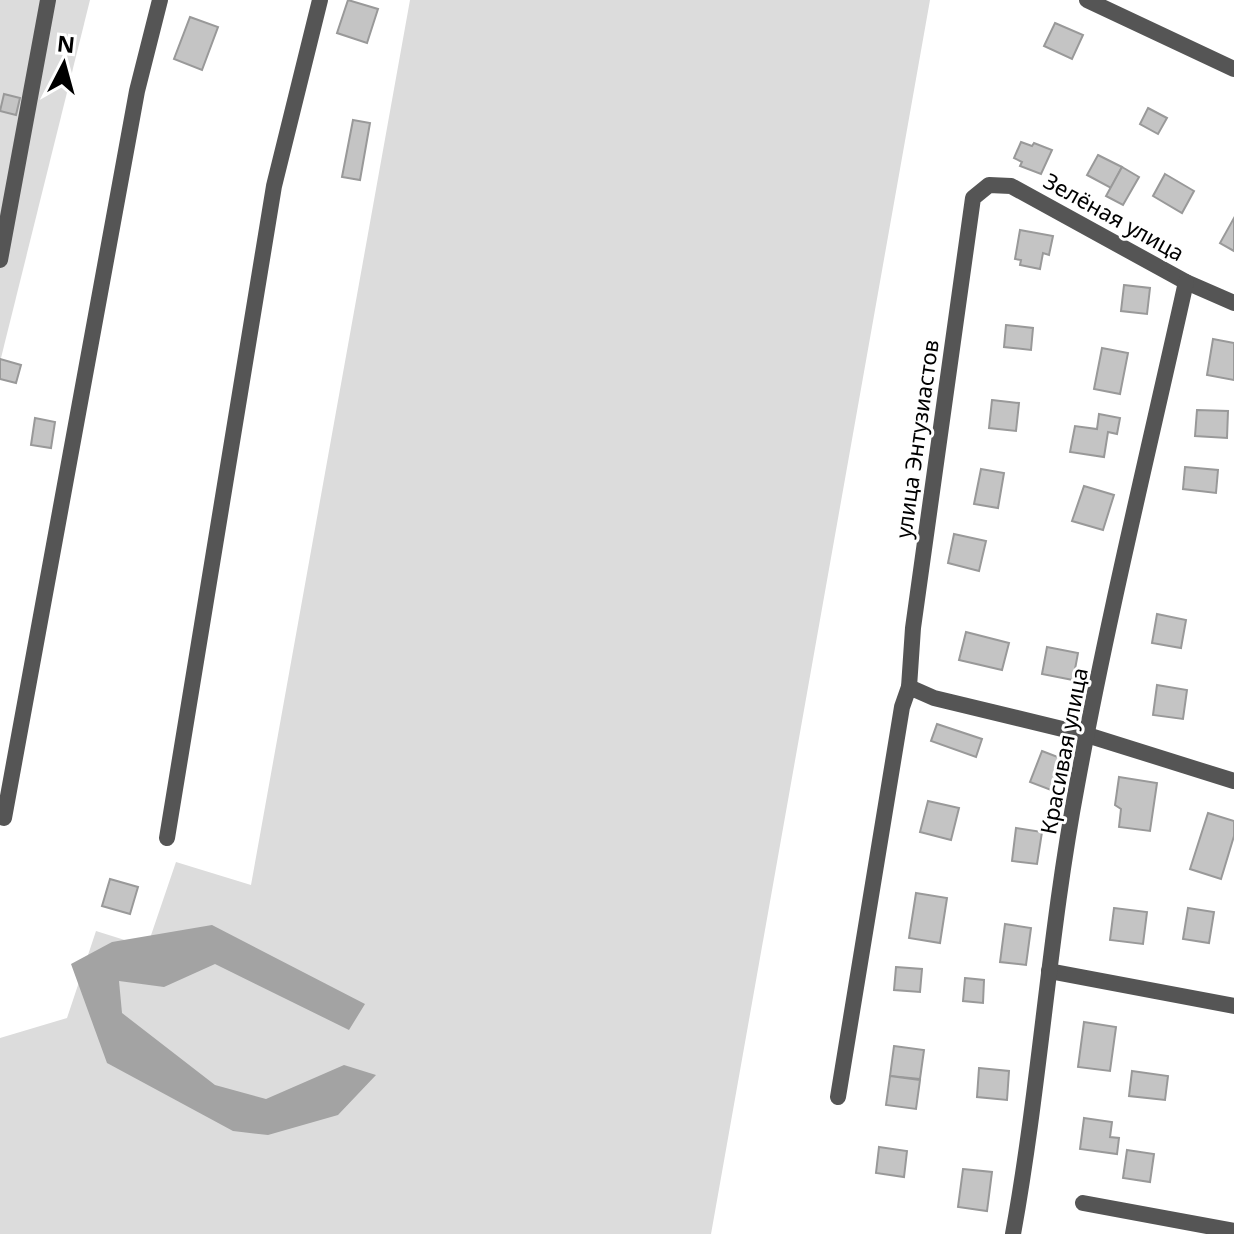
<svg xmlns="http://www.w3.org/2000/svg" width="1234" height="1234" font-family="'Noto Sans',sans-serif">
  <rect width="100%" height="100%" fill="#fff"/>
  <g fill="#dcdcdc">
    <polygon points="0,0 90,0 0,362"/>
    <polygon points="410,0 930,0 711,1234 0,1234 0,1038 67,1018 96,931 147,947 176,862 251,885"/>
  </g>
  <polygon fill="#a3a3a3" points="212,925 365,1004 349,1030 215,964 164,987 119,981 122,1013 215,1085 266,1099 344,1065 376,1075 338,1115 268,1135 233,1131 107,1063 71,964 112,942"/>
  <g fill="#c4c4c4" stroke="#999" stroke-width="2">
    <polygon points="348,0 378,9 367,43 337,33"/>
    <polygon points="190,17 218,27 202,70 174,59"/>
    <polygon points="1055,23 1083,35 1072,59 1044,46"/>
    <polygon points="4,94 20,98 16,115 0,111"/>
    <polygon points="1148,108 1167,118 1158,134 1140,124"/>
    <polygon points="353,120 370,123 360,180 342,177"/>
    <polygon points="1021,142 1032,146 1034,143 1052,150 1041,174 1020,166 1022,162 1014,158"/>
    <polygon points="1098,155 1122,167 1111,188 1087,175"/>
    <polygon points="1122,167 1139,177 1123,205 1106,196"/>
    <polygon points="1165,174 1194,191 1182,213 1153,196"/>
    <polygon points="1234,218 1234,251 1220,243"/>
    <polygon points="1020,230 1053,236 1049,255 1043,253 1040,269 1020,265 1021,260 1015,259"/>
    <polygon points="1124,285 1150,288 1147,314 1121,311"/>
    <polygon points="1006,325 1033,328 1031,350 1004,347"/>
    <polygon points="1213,339 1234,343 1234,380 1207,375"/>
    <polygon points="1102,348 1128,353 1120,394 1094,389"/>
    <polygon points="0,359 21,365 16,383 0,379"/>
    <polygon points="992,400 1019,403 1016,431 989,428"/>
    <polygon points="1197,410 1228,411 1227,438 1195,436"/>
    <polygon points="1099,414 1120,418 1117,434 1108,432 1104,457 1070,452 1075,426 1097,429"/>
    <polygon points="35,418 55,422 51,448 31,445"/>
    <polygon points="1185,467 1218,470 1216,493 1183,489"/>
    <polygon points="981,469 1004,473 998,508 974,504"/>
    <polygon points="1084,486 1114,495 1103,530 1072,521"/>
    <polygon points="954,534 986,541 979,571 948,563"/>
    <polygon points="1157,614 1186,620 1181,648 1152,643"/>
    <polygon points="966,632 1009,643 1002,670 959,660"/>
    <polygon points="1047,647 1078,653 1073,680 1042,674"/>
    <polygon points="1157,685 1187,690 1183,719 1153,715"/>
    <polygon points="937,724 982,739 976,757 931,741"/>
    <polygon points="1042,751 1063,759 1051,790 1030,782"/>
    <polygon points="1119,777 1157,783 1150,831 1119,827 1121,809 1115,805"/>
    <polygon points="928,801 959,808 951,840 920,832"/>
    <polygon points="1208,813 1234,821 1234,836 1221,879 1190,869"/>
    <polygon points="1016,828 1042,832 1037,864 1012,861"/>
    <polygon points="110,879 138,887 130,914 102,906"/>
    <polygon points="916,893 947,898 940,943 909,938"/>
    <polygon points="1114,908 1147,912 1143,944 1110,940"/>
    <polygon points="1188,908 1214,912 1209,943 1183,939"/>
    <polygon points="1005,924 1031,928 1026,965 1000,962"/>
    <polygon points="896,967 922,969 920,992 894,990"/>
    <polygon points="965,978 984,980 983,1003 963,1001"/>
    <polygon points="1084,1022 1116,1027 1110,1071 1078,1067"/>
    <polygon points="894,1046 924,1050 920,1079 890,1076"/>
    <polygon points="979,1068 1009,1071 1007,1100 977,1097"/>
    <polygon points="1132,1071 1168,1076 1165,1100 1129,1096"/>
    <polygon points="890,1076 920,1080 916,1109 886,1105"/>
    <polygon points="1084,1118 1112,1122 1110,1137 1119,1138 1117,1154 1080,1149"/>
    <polygon points="879,1147 907,1151 904,1177 876,1173"/>
    <polygon points="1127,1150 1154,1154 1150,1182 1123,1178"/>
    <polygon points="963,1169 992,1172 987,1211 958,1207"/>
  </g>
  <g fill="none" stroke-linecap="round" stroke-linejoin="round">
    <g stroke="#555" stroke-width="16">
      <polyline points="1087,0 1234,69"/>
      <polyline points="0,260 48,0"/>
      <polyline points="909,687 913,628 973,198 989,185 1011,186 1186,282 1234,303"/>
      <polyline points="4,818 137,91 160,0"/>
      <polyline points="167,838 274,186 320,0"/>
      <polyline points="1049,971 1234,1006"/>
      <polyline points="838,1097 902,707 909,687 934,698 1087,735 1234,781"/>
      <polyline points="1083,1203 1234,1231"/>
      <path d="M 1013,1234 C 1040,1085 1049,933 1077,785 C 1108,616 1149,449 1186,282"/>
    </g>
  </g>
  <g text-anchor="middle" stroke-width="6" stroke-linejoin="round" paint-order="stroke">
    <g font-size="22" fill="#000" stroke="#fff">
      <text transform="translate(1114 217) rotate(29)" y="8">Зелёная улица</text>
      <text transform="translate(917 439) rotate(-82)" y="8">улица Энтузиастов</text>
      <text transform="translate(1064 751) rotate(-79)" y="8">Красивая улица</text>
    </g>
  </g>
  <g transform="translate(64 64) rotate(6)" stroke="#ffffff" stroke-width="6" paint-order="stroke">
  <path d="M0-6L14 30L0 20L-14 30Z" fill="#000000"/>
  <text y="-12" font-size="22" font-weight="bold" text-anchor="middle" fill="#000000">N</text>
  </g>
</svg>
